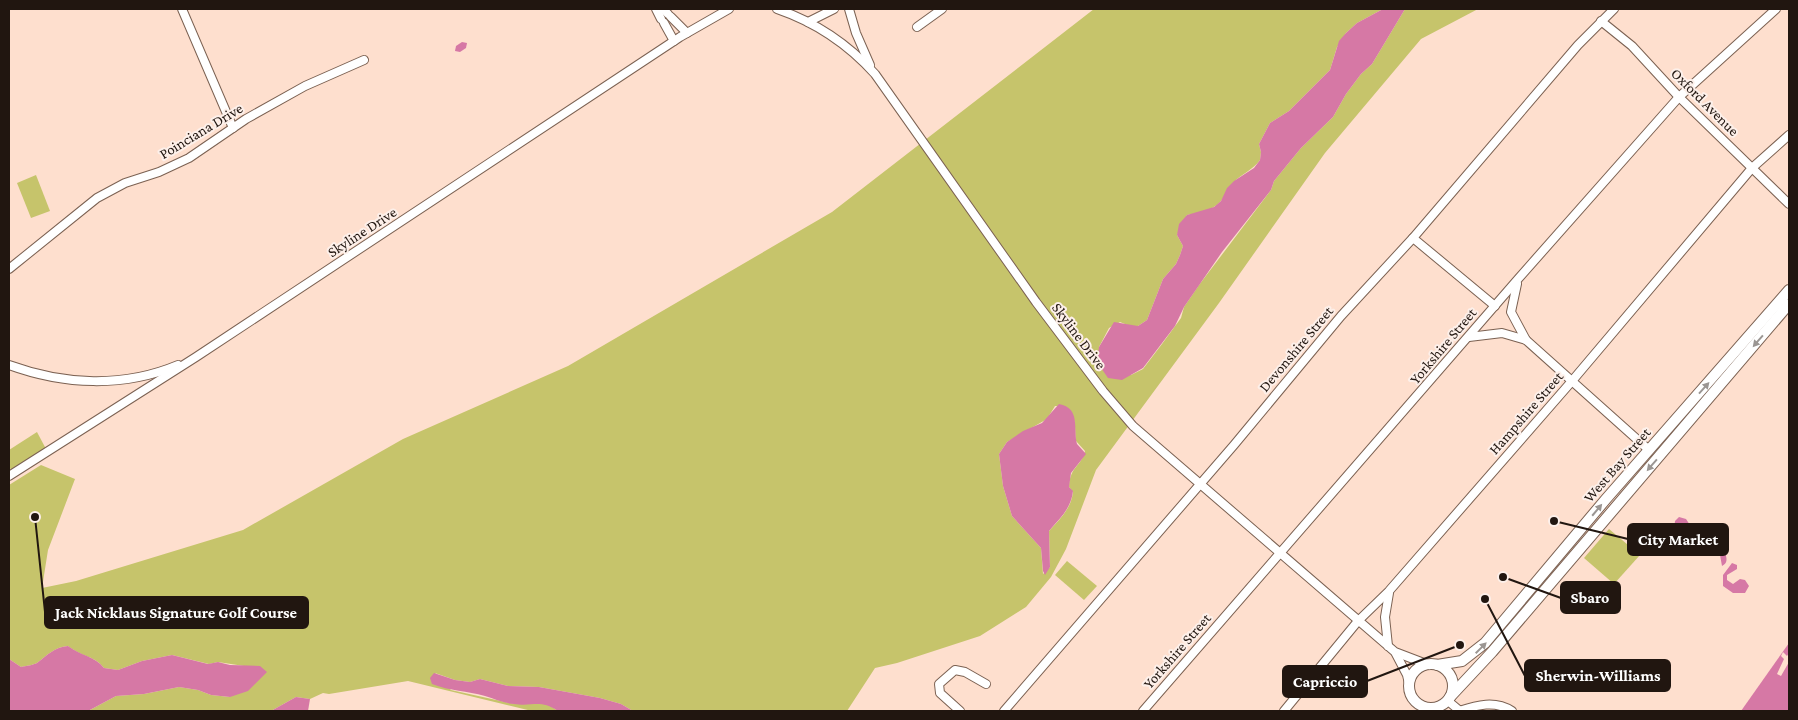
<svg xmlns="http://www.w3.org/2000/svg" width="1798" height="720" font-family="'Crimson Pro',serif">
  <rect width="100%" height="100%" fill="#fedfce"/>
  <g fill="#c6c46b" fill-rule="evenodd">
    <path d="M 1094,9 L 1383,9 L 1357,23 L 1346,33 L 1337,47 L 1330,70 L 1289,111 L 1270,123 L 1259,144 L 1261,152 L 1260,160 C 1253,170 1241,174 1233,183 C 1227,189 1225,197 1220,202 C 1212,211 1198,213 1187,215 L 1177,235 L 1183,246 L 1180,255 L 1176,264 L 1163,279 L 1147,320 L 1138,326 L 1130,326 L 1120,322 L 1109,328 L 1099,347 L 1131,375 L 1143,369 L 1162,344 L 1181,318 L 1184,307 L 1199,285 L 1271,190 L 1274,181 L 1301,148 L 1333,117 L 1346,94 L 1361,74 L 1372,64 L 1405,9 L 1478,9 L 1421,39 L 1325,153 L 1219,303 L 1096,470 L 1066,549 L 1051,577 L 1026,607 L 980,636 L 897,663 L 875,668 L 847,711 L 633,711 L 621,704 L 600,698 L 539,687 L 508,686 L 480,679 L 470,682 L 455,680 L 435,673 L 451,690 L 515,704 L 539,702 L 548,704 L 558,711 L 532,711 L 408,681 L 329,694 L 323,693 L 310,699 L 296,697 L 271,711 L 88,711 L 116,696 L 144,694 L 179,687 L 198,690 L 211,695 L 230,697 L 244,666 L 218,662 L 209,664 L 172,655 L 142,661 L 118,670 L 104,668 C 95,656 82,657 68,646 C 54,647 48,655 37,663 C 33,665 26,666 21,667 L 9,659 L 9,485 L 41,465 L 75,479 L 48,550 L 42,588 L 76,581 L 243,530 L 403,439 L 568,366 L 832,212 ZM 1055,406 L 1064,406 C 1078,420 1074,423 1076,441 L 1085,451 C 1081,467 1070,466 1069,487 L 1073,492 C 1071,509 1060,519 1049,531 L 1050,567 L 1043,574 L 1041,548 L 1012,516 L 1003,486 L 999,454 L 1007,442 L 1047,419 Z"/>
    <polygon points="36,175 50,211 31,218 17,183"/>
    <polygon points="37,432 46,449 11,470 9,466 9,450"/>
    <polygon points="1609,529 1640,555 1614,584 1584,558"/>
    <polygon points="1067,561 1097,586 1084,600 1055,575"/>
  </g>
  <g fill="#d678a5">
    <polygon points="1383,9 1405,9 1372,64 1361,74 1346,94 1333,117 1301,148 1274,181 1271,190 1222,252 1184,307 1175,326 1143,368 1122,380 1108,378 1097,362 1099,347 1114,322 1138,326 1147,320 1163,279 1176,264 1180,255 1183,246 1177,235 1179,224 1187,215 1214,207 1221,201 1227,188 1234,181 1254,168 1260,160 1261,152 1259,144 1270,123 1289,111 1330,70 1339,41 1346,33 1357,23"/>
    <polygon points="462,42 467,43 466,48 460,52 455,51 456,46"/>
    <path d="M 1059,404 C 1081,408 1073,429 1077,444 L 1086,454 L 1071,473 L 1069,487 L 1073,491 C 1071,509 1060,518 1049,531 L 1050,567 L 1045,575 L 1043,571 L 1041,548 L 1012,516 L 1003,486 L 999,454 L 1007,442 L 1023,431 L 1042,423 Z"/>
    <path d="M 1679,517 L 1686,519 L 1692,528 L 1692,533 C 1700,535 1707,550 1717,552 C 1720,553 1723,552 1725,553 C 1727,558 1728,563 1722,566 L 1720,555 L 1714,555 C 1708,545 1694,543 1687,533 L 1679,535 L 1674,530 L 1675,521 Z"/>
    <polygon points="1732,563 1737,565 1737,569 1727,575 1727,580 1733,584 1740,579 1745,580 1749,586 1745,593 1733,593 1723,586 1723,575"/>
    <polygon points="1789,643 1789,711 1741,711"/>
    <path d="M 68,646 C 81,656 95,656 104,668 L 118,670 L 142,661 L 172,655 L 208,664 L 218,662 L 230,665 L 260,666 L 267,672 L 248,691 L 230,697 L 211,695 L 198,690 L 179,687 L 144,694 L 116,696 L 88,711 L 9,711 L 9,659 L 21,667 C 26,666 33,665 37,663 C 48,655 54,647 68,646 Z"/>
    <path d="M 434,673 L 455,680 L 470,682 L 480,679 L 508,686 L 539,687 L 600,698 L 621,704 L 633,711 L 558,711 C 540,699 533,707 514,704 C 503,703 495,699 485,696 C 467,691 450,691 432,684 L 430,678 Z"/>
    <polygon points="296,697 310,699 308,711 271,711"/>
  </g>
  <polygon fill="#fedfce" points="1783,652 1787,656 1789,653 1789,662 1781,676 1777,674 1784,659 1781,656"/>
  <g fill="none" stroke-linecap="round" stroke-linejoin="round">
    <defs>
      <g id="minor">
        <polyline points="182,9 233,128"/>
        <polyline points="656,9 661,19"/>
        <polyline points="663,9 668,14"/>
        <path d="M 777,9 C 815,22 848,44 875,74 L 1036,302 L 1103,391 L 1133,426 L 1395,652 L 1429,665"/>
        <polyline points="849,9 856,33 870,65"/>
        <polyline points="671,17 687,33"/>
        <polyline points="1601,21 1632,46 1679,97 1789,204"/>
        <polyline points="808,22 834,9"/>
        <polyline points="664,23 674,41"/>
        <polyline points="917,27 942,9"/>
        <polyline points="1413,238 1495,306"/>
        <polyline points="9,269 97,198 125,183 159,172 189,158 246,119 305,86 364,60"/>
        <polyline points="1517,284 1511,312 1526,340"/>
        <polyline points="1469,337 1502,333 1526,340 1649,450"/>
        <path d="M 9,365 C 64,385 123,388 178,365"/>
        <polyline points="9,476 196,357 680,37 729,9"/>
        <polyline points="1388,646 1385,617 1389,593"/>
        <polyline points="1396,654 1407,675 1410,688"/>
        <polyline points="1448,701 1460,711"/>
        <polyline points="960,711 940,693 939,684 955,670 965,672 986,684"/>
        <polyline points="1004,711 1234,445 1341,316 1413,238 1578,45 1614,9"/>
        <polyline points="1143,711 1518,279 1679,97 1776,9"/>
        <polyline points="1284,711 1358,621 1389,591 1572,381 1752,168 1789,135"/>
        <path d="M 1459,711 C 1477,705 1495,700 1512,711"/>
      </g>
      <g id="secondary">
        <circle cx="1431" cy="686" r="22"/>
        <polyline points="1437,665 1462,661 1485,643 1606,499 1789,290"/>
        <polyline points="1450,697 1492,652 1789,304"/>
      </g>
    </defs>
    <use href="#minor" stroke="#7b6152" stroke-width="10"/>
    <use href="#secondary" stroke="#7b6152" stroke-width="12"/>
    <use href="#minor" stroke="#fff" stroke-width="8"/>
    <use href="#secondary" stroke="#fff" stroke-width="10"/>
  </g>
  <defs><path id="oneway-solid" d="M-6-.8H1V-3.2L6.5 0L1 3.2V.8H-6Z" transform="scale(1.25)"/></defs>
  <g fill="#9b9693">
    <use href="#oneway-solid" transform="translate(1758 341) rotate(131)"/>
    <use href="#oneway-solid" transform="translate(1704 388) rotate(-48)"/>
    <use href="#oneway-solid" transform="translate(1652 465) rotate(131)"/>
    <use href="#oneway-solid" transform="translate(1597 510) rotate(-50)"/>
    <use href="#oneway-solid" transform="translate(1481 648) rotate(-45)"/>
  </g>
  <g text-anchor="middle" stroke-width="4" stroke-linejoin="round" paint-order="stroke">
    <g font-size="15" fill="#211610" stroke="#fdf0ea">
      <text transform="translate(1705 102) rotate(45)" y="5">Oxford Avenue</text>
      <text transform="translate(201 131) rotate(-31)" y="5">Poinciana Drive</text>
      <text transform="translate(362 232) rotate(-33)" y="5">Skyline Drive</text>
      <text transform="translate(1079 336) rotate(53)" y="5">Skyline Drive</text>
      <text transform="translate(1443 346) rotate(-50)" y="5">Yorkshire Street</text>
      <text transform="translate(1296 349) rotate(-50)" y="5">Devonshire Street</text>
      <text transform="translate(1526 413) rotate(-49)" y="5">Hampshire Street</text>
      <text transform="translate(1617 465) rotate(-49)" y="5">West Bay Street</text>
      <text transform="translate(1177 651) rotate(-49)" y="5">Yorkshire Street</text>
    </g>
  </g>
  <path fill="none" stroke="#211610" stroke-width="2" d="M1554 521L1628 539M1503 577L1561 598M35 517L45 612M1485 599L1525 676M1460 645L1367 681"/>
  <g fill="#211610" stroke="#fdf0ea" stroke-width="2">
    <circle cx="1554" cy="521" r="5"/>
    <circle cx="1503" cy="577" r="5"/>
    <circle cx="35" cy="517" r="5"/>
    <circle cx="1485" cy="599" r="5"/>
    <circle cx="1460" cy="645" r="5"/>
  </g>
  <g fill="#211610" stroke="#211610" stroke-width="2">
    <rect x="1628" y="524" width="100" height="31" rx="5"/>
    <rect x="1561" y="582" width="59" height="31" rx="5"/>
    <rect x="45" y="597" width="263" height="31" rx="5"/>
    <rect x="1525" y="660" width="145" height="31" rx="5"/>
    <rect x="1283" y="666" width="84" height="31" rx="5"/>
  </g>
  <g font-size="16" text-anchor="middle" font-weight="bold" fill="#fff">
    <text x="1678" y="545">City Market</text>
    <text x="1590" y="603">Sbaro</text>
    <text x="176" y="618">Jack Nicklaus Signature Golf Course</text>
    <text x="1598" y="681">Sherwin-Williams</text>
    <text x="1325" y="687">Capriccio</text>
  </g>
  <rect width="1798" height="720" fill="none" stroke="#211610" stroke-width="20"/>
</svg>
